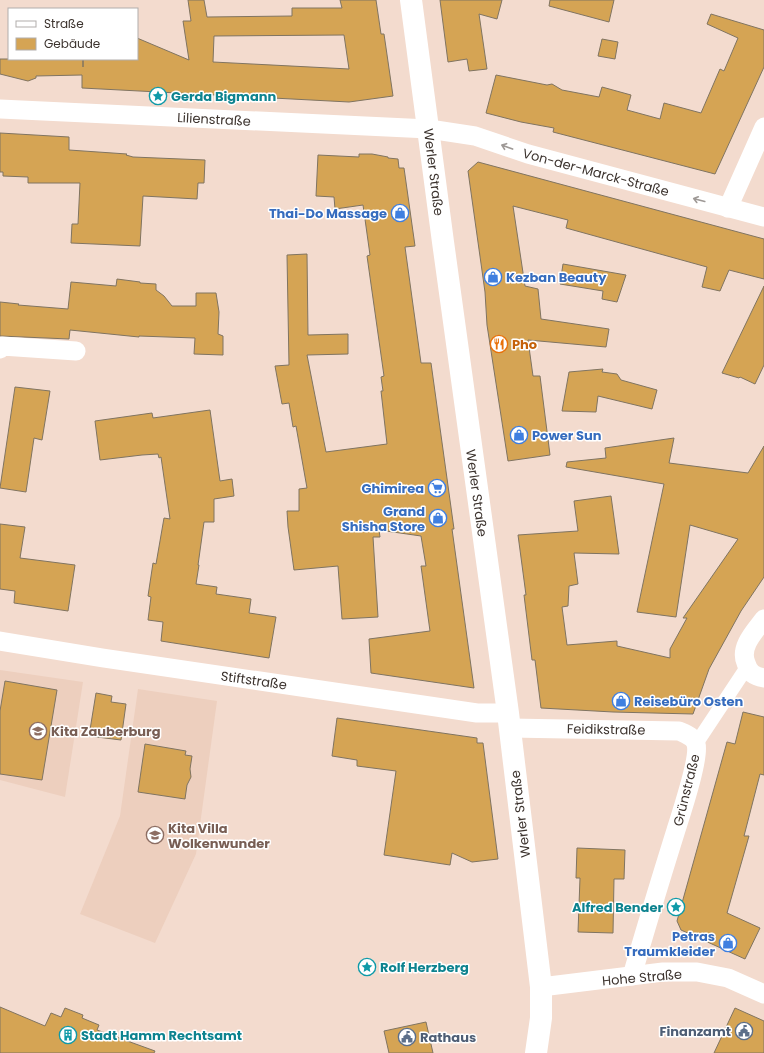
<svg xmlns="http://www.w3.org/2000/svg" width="764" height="1053" font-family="Poppins,sans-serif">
  <rect width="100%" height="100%" fill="#f3dbce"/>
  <g fill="#edcfbe">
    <polygon points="0,670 83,682 65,797 0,780"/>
    <polygon points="138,689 217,701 196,854 155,943 80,914 120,816"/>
  </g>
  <g fill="#d5a454" stroke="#807461" fill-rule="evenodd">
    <path d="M 188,0 L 204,0 L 207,17 L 292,16 L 292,8 L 342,8 L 340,0 L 376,0 L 381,34 L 384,34 L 393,96 L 349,102 L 82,88 L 82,75 L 36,76 L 36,78 L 28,81 L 0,74 L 0,59 L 83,59 L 83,67 L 83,59 L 137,59 L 137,38 L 189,60 L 183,21 L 191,21 ZM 344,35 L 349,69 L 213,62 L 214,36 Z"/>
    <polygon points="440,0 502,0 497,19 479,14 487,69 469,71 467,59 448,62"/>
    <polygon points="550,0 614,0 609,22 549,6"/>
    <polygon points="711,14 764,30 764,67 715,174 553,132 554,128 521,122 486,113 496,75 547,85 552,84 562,90 599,97 602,87 631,95 627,110 660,119 664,103 701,113 720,69 724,71 738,38 707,24"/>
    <polygon points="602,39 618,42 615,59 598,56"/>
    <polygon points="0,133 69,137 69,150 127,154 126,155 133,157 205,160 204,183 198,183 197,199 143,196 140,246 71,243 72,224 78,224 80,183 28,183 28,177 3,176 3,172 0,172"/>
    <polygon points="359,154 372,154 388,157 388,158 398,159 399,168 404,168 415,246 405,247 421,363 431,363 454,529 452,529 474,688 371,673 369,639 430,631 421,566 426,566 421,536 379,530 380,537 373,537 378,617 342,619 338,566 294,570 288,527 287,511 299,511 299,489 307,488 296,426 293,427 289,403 282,404 275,366 289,365 287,255 307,254 308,335 348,334 348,354 307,355 326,452 387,444 381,391 383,391 381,377 384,376 367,256 370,255 363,205 335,209 334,197 316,196 318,155 359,157"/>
    <polygon points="478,162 764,239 764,279 729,270 720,291 702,287 707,267 566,228 568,220 513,206 525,286 538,289 541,319 609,329 606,347 528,340 533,376 540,376 550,455 508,461 487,325 485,292 468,171"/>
    <polygon points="563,264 626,275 617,302 602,299 603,291 560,284"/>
    <polygon points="117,279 140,282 140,283 156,284 156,290 164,296 172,306 196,306 196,293 216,293 219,312 218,334 223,336 223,355 194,354 195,338 139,336 139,337 70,330 69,339 0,336 0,302 19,304 18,305 68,309 71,282 116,286"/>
    <polygon points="764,286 764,365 755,384 740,377 739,378 722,373"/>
    <polygon points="603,369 602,372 617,374 621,380 657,390 652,409 598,396 596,412 562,411 569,372"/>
    <polygon points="15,387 50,391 42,440 34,438 26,492 0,488"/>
    <polygon points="210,410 220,481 232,479 234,496 214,499 214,522 204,522 198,565 199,565 196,584 217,587 216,594 251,599 249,613 276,617 269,658 161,641 163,622 148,620 151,597 148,596 153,563 156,564 164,518 170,519 161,457 159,458 158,454 142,455 100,460 95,421 152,413 153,418"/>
    <polygon points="674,438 669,463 748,473 764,446 764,577 741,611 709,669 693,714 613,712 541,708 535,660 532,660 524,595 526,595 518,535 578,531 574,501 611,496 619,554 574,553 578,584 569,586 568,606 562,607 567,645 617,641 617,646 670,658 670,649 687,618 683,618 738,539 690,525 676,617 637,612 664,484 566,467 567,462 606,458 605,448"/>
    <polygon points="0,524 25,527 20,558 75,565 68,611 14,603 15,591 0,589"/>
    <polygon points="5,681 57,690 42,780 0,774 0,711"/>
    <polygon points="96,693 112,696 111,702 126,704 121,740 89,736"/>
    <polygon points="743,712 764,717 764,775 760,774 744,836 749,836 727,913 760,928 745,959 681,930 677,921 727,742 735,744"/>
    <polygon points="337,718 477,738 477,743 483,743 498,859 472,862 452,853 450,865 384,855 396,771 357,766 357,760 332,756"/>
    <polygon points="145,744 186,751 185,755 192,756 190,769 191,777 187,785 185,799 138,792"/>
    <polygon points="577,848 625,850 624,879 614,879 613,933 578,932 580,878 576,878"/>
    <polygon points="0,1007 45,1026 51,1013 61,1017 65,1008 83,1015 82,1018 99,1025 97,1030 155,1051 154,1053 0,1053"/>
    <polygon points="735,1008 764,1021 764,1053 714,1053"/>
    <polygon points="426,1022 433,1053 389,1053 384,1031"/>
  </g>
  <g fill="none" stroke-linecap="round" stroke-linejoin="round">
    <polyline stroke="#fff" stroke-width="14" points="696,744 747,667"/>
    <g stroke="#fff" stroke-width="19">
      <polyline points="0,109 429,129 475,136 528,154 764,217"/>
      <polyline points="728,208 764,127"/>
      <polyline points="0,349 2,346 76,351"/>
      <path d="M 764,619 C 755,631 739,647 746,663 C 749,673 754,676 764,678"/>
      <polyline points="0,641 103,658 477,713 508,713"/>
      <path d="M 510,728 L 679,731 C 686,734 694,737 696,744 C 700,757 681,814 676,830 C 661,878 646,927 632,976"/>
      <polyline points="541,987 663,972 697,972 728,978 764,994"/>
    </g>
    <polyline stroke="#fff" stroke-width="22" points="411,0 443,242 508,713 541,987 541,1018 536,1053"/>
  </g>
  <defs><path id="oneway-shaft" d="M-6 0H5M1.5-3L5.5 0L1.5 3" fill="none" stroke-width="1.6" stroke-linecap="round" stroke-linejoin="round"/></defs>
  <g stroke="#9e9996">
    <use href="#oneway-shaft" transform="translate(507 147) rotate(-160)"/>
    <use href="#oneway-shaft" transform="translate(699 200) rotate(-165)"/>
  </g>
  <defs>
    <symbol id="sight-ring" viewBox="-11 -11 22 22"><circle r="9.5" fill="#fff" stroke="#0f9aa8" stroke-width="1.5"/><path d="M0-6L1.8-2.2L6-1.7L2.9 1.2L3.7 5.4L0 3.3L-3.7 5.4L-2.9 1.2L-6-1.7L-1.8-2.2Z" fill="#0f9aa8"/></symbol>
    <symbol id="shop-ring" viewBox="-11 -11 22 22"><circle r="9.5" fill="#fff" stroke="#3f7fe0" stroke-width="1.5"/><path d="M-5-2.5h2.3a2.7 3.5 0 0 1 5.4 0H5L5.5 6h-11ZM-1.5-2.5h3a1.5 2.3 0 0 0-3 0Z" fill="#3f7fe0"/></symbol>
    <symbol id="restaurant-ring" viewBox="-11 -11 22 22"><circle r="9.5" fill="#fff" stroke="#e8710a" stroke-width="1.5"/><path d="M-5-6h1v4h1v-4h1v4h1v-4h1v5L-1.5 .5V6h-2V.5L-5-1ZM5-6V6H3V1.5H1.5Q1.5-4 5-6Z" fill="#e8710a"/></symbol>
    <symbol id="supermarket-ring" viewBox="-11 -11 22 22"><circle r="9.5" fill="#fff" stroke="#3f7fe0" stroke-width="1.5"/><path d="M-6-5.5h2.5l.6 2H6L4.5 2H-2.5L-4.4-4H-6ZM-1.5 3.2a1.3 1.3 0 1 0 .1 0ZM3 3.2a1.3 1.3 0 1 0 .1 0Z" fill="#3f7fe0"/></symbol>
    <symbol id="school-ring" viewBox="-11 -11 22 22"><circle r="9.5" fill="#fff" stroke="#8d6e63" stroke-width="1.5"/><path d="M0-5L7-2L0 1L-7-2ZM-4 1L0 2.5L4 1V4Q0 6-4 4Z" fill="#8d6e63"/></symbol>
    <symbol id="civic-ring" viewBox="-11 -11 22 22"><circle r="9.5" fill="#fff" stroke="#5c6f8a" stroke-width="1.5"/><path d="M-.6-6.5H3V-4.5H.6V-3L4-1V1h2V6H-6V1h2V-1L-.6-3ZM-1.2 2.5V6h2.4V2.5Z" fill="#5c6f8a"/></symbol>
    <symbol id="building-ring" viewBox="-11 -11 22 22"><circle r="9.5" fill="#fff" stroke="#0f9aa8" stroke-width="1.5"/><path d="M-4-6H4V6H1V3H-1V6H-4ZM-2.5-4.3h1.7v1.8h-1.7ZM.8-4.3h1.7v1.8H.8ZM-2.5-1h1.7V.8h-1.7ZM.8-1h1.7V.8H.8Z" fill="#0f9aa8"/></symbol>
  </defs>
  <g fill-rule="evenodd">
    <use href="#sight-ring" x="148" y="86" width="20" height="20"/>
    <use href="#shop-ring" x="390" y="203" width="20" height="20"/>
    <use href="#shop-ring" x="483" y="267" width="20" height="20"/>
    <use href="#restaurant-ring" x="489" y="334" width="20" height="20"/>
    <use href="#shop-ring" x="509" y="425" width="20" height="20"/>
    <use href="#supermarket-ring" x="427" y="478" width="20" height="20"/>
    <use href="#shop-ring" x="428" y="508" width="20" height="20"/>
    <use href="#shop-ring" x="611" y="691" width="20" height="20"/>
    <use href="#school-ring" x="28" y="721" width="20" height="20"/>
    <use href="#school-ring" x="145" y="825" width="20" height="20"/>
    <use href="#sight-ring" x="666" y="897" width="20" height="20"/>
    <use href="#shop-ring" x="718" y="933" width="20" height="20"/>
    <use href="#sight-ring" x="357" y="957" width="20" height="20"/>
    <use href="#civic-ring" x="734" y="1021" width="20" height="20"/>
    <use href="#building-ring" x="58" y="1025" width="20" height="20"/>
    <use href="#civic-ring" x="397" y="1027" width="20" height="20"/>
  </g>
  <g text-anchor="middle" stroke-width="3" stroke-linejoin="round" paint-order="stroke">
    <g font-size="13" font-weight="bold" fill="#0d838f" stroke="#fff" text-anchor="start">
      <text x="171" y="101">Gerda Bigmann</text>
      <text x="663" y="912" text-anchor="end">Alfred Bender</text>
      <text x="380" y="972">Rolf Herzberg</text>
      <text x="81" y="1040">Stadt Hamm Rechtsamt</text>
    </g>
    <g font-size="13" fill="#3c332e" stroke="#fff">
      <text transform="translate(214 119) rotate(3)" y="5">Lilienstraße</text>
      <text transform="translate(434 172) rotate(83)" y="5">Werler Straße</text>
      <text transform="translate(596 172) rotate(15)" y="5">Von-der-Marck-Straße</text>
      <text transform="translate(477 493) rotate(82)" y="5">Werler Straße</text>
      <text transform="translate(254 680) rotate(8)" y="5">Stiftstraße</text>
      <text transform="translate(606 729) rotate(1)" y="5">Feidikstraße</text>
      <text transform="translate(686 790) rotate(-76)" y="5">Grünstraße</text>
      <text transform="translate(520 814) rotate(-97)" y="5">Werler Straße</text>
      <text transform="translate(642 977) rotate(-5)" y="5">Hohe Straße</text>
    </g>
    <g font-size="13" font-weight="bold" fill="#366cbe" stroke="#fff" text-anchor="end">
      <text x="387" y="218">Thai-Do Massage</text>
      <text x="506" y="282" text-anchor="start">Kezban Beauty</text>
      <text x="532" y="440" text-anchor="start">Power Sun</text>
      <text x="424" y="493">Ghimirea</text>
      <text x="425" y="516">Grand<tspan x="425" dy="15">Shisha Store</tspan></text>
      <text x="634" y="706" text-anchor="start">Reisebüro Osten</text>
      <text x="715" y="941">Petras<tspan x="715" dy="15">Traumkleider</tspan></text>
    </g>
    <g font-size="13" font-weight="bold" fill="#c56008" stroke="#fff" text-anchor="start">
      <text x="512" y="349">Pho</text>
    </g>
    <g font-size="13" font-weight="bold" fill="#785e54" stroke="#fff" text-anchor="start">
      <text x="51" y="736">Kita Zauberburg</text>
      <text x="168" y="833">Kita Villa<tspan x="168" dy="15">Wolkenwunder</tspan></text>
    </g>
    <g font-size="13" font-weight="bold" fill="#4e5e75" stroke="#fff" text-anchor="end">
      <text x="731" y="1036">Finanzamt</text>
      <text x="420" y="1042" text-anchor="start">Rathaus</text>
    </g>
  </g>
  <rect x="8" y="8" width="130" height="52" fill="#ffffff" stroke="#b1adab"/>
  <rect x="16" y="21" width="20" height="6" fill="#ffffff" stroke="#b1adab"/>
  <text x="44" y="28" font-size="12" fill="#3c332e">Straße</text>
  <rect x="16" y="38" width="20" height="12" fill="#d5a454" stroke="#b1adab"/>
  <text x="44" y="48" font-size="12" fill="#3c332e">Gebäude</text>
</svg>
